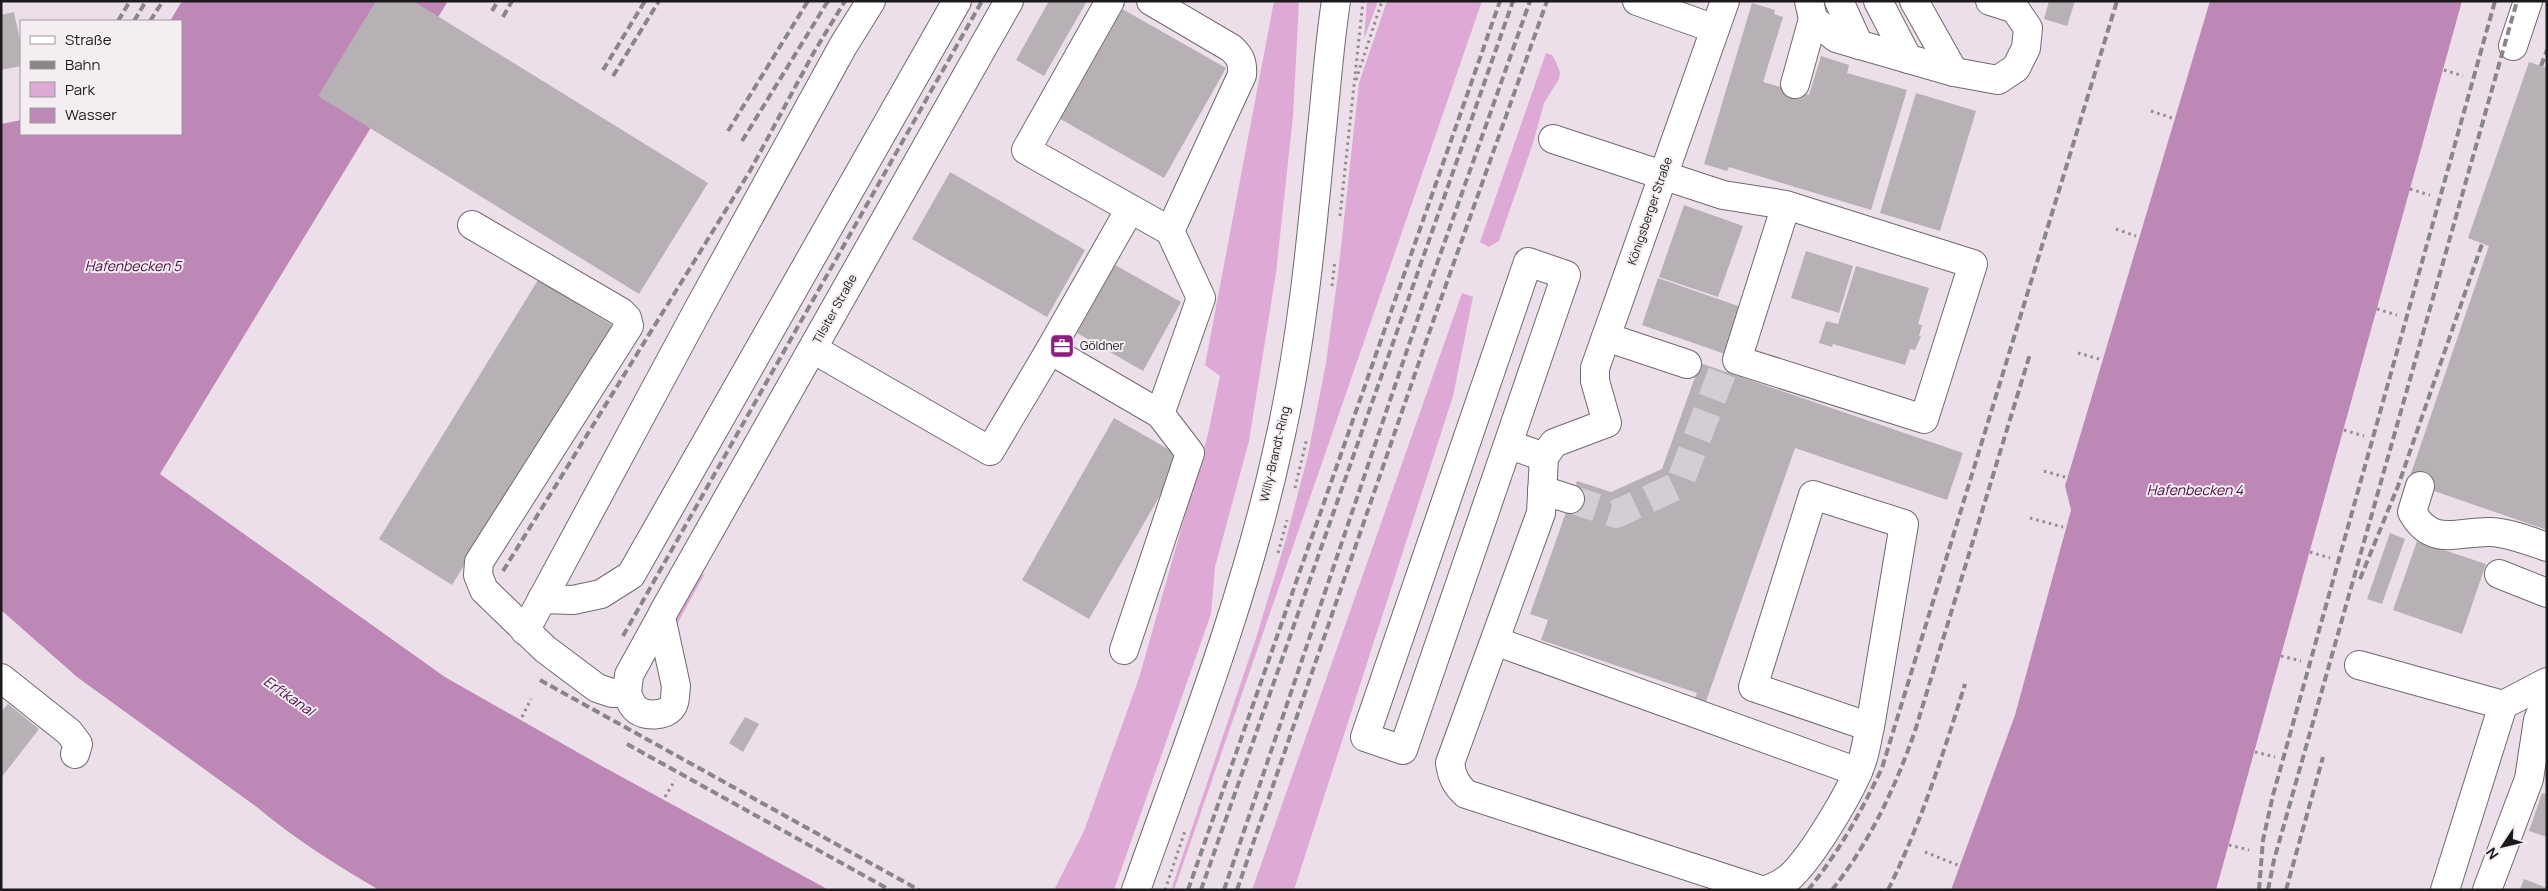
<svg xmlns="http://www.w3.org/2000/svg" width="2548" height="891" font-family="Manrope,sans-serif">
  <rect width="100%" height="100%" fill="#f4eef3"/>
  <g fill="#ecdfe9">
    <polygon points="1,1 182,1 170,21 21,21 21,120 1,124"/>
    <polygon points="448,1 2210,1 2065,486 2071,510 2015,715 1951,890 829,890 600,765 445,677 160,474"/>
    <polygon points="2462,1 2547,1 2547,890 2216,890"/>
    <polygon points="1,610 77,677 258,808 283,829 340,867 379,890 1,890"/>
  </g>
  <g fill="#deaad5">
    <polygon points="1274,1 1299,1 1293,116 1276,273 1249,441 1215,567 1211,614 1114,890 1054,890 1084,831 1139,678 1208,434 1220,376 1205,365"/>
    <polygon points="1367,1 1378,1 1364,39"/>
    <polygon points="1387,1 1482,1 1174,890 1171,890 1257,635 1286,539 1308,455 1326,363 1338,274 1359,83"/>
    <polygon points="1546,53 1552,55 1555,60 1560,72 1559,79 1544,103 1533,143 1499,241 1489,247 1480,242"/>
    <polygon points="1462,293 1473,297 1453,396 1294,890 1252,890"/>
    <polygon points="696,570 704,575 676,626 675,619"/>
  </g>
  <g fill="#bd88b5">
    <path d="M 182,1 L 448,1 L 160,474 L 445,677 L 600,765 L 829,890 L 379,890 C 336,865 295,839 258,808 L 77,677 L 1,610 L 1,124 L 21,120 L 21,134 L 181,134 L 181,21 L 170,21 Z"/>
    <polygon points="2210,1 2462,1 2216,890 1951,890 2015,715 2071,510 2065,486"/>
  </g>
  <g fill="#b7b1b6">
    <polygon points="376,1 413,1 708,183 639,294 318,96"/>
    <polygon points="1049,1 1087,1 1044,76 1016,60"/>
    <polygon points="2049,1 2075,1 2067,26 2044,19"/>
    <polygon points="1752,3 1775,10 1774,14 1783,17 1763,82 1809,95 1821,56 1849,65 1847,73 1907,90 1871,210 1729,167 1727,171 1704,164"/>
    <polygon points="1117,6 1226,68 1164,178 1055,116"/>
    <polygon points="14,12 21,46 21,66 1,70 1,15"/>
    <polygon points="2529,62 2547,68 2547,530 2408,482 2489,246 2468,238"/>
    <polygon points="1916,93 1976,111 1940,231 1880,213"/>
    <polygon points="950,172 1085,250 1047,317 912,239"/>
    <polygon points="1684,205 1743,226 1718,297 1659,277"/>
    <polygon points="1806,251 1853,266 1839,313 1791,298"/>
    <polygon points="1115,265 1181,302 1143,371 1077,333"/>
    <polygon points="1856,266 1929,288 1918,324 1922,325 1919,336 1921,336 1915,350 1910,349 1905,365 1833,344 1832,347 1819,343 1826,321 1838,324"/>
    <polygon points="1658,278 1741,307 1725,354 1642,325"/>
    <polygon points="538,280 612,325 452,585 379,539"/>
    <polygon points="1700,363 1963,453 1947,500 1795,448 1703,710 1692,705 1697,693 1541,640 1548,620 1530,614 1577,481 1611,492 1662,469"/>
    <polygon points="1114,418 1182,457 1089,619 1022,580"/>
    <polygon points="2390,533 2405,539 2382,604 2367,599"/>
    <polygon points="2417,541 2486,564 2462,634 2393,610"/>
    <polygon points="8,704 39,729 1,778 1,712"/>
    <polygon points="745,717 759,724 743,752 729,743"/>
    <polygon points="2542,793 2547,794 2547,837 2529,831"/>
    <polygon points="2524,879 2547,888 2546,890 2520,890"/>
  </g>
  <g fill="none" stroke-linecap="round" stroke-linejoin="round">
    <polyline stroke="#d3ced3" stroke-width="28" stroke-dasharray="28 14" stroke-linecap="butt" points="1570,499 1616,514 1679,485 1723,370"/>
    <defs>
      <g id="minor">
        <polyline points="1110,1 1026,150 1170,231"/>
        <polyline points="1637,1 1715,29"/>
        <path d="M 1725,1 L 1595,368 L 1595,381 L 1607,423 L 1554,443 L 1544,457 L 1541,513 L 1450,763 C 1452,777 1456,785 1466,794 L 1761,890"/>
        <polyline points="1809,1 1813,19 1836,38 1954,72 1998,80 2016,68 2026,48 2028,28 2015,9 1990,1"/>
        <polyline points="1839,1 1859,45"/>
        <polyline points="1878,1 1908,59"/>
        <polyline points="1914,1 1954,72"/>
        <polyline points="2513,46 2528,1"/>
        <polyline points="1795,84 1813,19"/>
        <polyline points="1553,139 1723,195 1786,205 1973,264 1924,419 1737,360 1786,205"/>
        <path d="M 1130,209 L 1050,350 L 1160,414 L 1201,298 L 1170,231 L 1242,75 C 1243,62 1240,56 1231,48 L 1151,1"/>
        <polyline points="472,225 621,312 627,318 629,326 479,562 478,575 484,590 545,649 597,688 612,693 627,693"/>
        <polyline points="1606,337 1687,364"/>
        <polyline points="813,349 990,451 1050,350"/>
        <polyline points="1508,444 1566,275 1528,262 1365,737 1403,750 1508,444 1544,457"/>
        <path d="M 2420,486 L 2412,512 C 2432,548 2458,531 2491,532 C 2510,533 2529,541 2547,547"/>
        <polyline points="1542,490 1570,499"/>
        <polyline points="2499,574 2547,593"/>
        <polyline points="542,599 573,600 601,594 631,575 957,1"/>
        <path d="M 661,617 L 676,686 C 675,692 676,700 673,705 C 667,716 647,717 637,710 C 632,706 629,699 627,693 L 629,675 L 661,617 L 664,611 L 1009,1"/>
        <polyline points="525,631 700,306 843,46 871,1"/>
        <polyline points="1495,641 1858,772"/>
        <polyline points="1124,650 1190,453 1160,414"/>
        <polyline points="2359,665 2503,705"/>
        <polyline points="1,678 69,732 78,744 75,754"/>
        <path d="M 1766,890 C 1775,887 1783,883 1790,877 C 1812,857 1853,789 1862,761 C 1866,750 1867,738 1870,727 L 1904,524 L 1813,495 L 1753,687 L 1870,727"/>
        <polyline points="2445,890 2503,705 2547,682"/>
        <polyline points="2487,890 2529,779 2538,720 2547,698"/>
      </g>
      <path id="major" d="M 1136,890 C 1187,746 1244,602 1277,452 C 1301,349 1311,244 1321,138 C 1326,93 1329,46 1336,1"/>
    </defs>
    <use href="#minor" stroke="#6f6a6e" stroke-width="30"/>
    <use href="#major" stroke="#6f6a6e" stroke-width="30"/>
    <g stroke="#908c8f" stroke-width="3" stroke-dasharray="2.5 4" stroke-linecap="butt">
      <polyline points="2444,70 2463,76"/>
      <polyline points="1356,80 1382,1"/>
      <polyline points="2151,111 2172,118"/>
      <polyline points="2410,189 2430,195"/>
      <polyline points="1340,216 1363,1"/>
      <polyline points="2116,229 2136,236"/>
      <polyline points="1332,286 1335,260"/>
      <polyline points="2377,309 2397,315"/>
      <polyline points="2078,353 2099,359"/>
      <polyline points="2344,430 2364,436"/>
      <polyline points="2044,471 2065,477"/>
      <polyline points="1295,488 1307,438"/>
      <polyline points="2030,518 2063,527"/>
      <polyline points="2310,552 2330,558"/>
      <polyline points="1278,553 1287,520"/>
      <polyline points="2281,656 2301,661"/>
      <polyline points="522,717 531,699"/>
      <polyline points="2255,752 2275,757"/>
      <polyline points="665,797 675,780"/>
      <polyline points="2229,845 2249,850"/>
      <polyline points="1925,852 1960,866"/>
      <polyline points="1165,890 1185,831"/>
    </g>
    <use href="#minor" stroke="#fff" stroke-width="28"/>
    <use href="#major" stroke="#fff" stroke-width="28"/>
    <g stroke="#898589" stroke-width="4" stroke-dasharray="8 4" stroke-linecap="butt">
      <polyline points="492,11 498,1"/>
      <polyline points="503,17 512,1"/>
      <polyline points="118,21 130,1"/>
      <polyline points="134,21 146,1"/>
      <polyline points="150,21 163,1"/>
      <polyline points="2541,66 2547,50"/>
      <polyline points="603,70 645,1"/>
      <polyline points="613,76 659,1"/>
      <polyline points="728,131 808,1"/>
      <polyline points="742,141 828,1"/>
      <polyline points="503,571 750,171 814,52 845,1"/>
      <polyline points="2360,579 2398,486 2482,244"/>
      <polyline points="623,636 982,1"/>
      <polyline points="540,680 919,890"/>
      <polyline points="627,744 890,890"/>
      <polyline points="1188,890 1500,1"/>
      <polyline points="1201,890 1513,1"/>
      <polyline points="1224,890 1422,306 1530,1"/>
      <polyline points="1237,890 1437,310 1547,1"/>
      <path d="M 1808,890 C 1839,852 1861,812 1882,768 L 2117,1"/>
      <path d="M 1832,890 C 1870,842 1895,788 1915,731 L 2030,354"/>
      <path d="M 1888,890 C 1921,823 1943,755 1965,684"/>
      <polyline points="2259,890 2263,840 2273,795 2495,1"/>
      <polyline points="2268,890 2274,860 2517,1"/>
      <polyline points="2286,890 2323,757"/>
    </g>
  </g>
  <defs>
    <symbol id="office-square" viewBox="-11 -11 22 22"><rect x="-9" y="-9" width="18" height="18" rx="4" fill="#8c1e81" stroke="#f4eef3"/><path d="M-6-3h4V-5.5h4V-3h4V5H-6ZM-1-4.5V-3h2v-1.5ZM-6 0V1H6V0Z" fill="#fff"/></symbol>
  </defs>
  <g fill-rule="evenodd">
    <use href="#office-square" x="1048" y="332" width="28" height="28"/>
  </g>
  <g text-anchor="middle" stroke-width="4" stroke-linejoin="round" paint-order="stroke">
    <g font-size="12" fill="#1b191b" stroke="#f4eef3">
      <text transform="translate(1650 211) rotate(-71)" y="4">Königsberger Straße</text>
      <text transform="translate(835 309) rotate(-61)" y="4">Tilsiter Straße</text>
      <text transform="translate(1275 454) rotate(-77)" y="4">Willy-Brandt-Ring</text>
    </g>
    <g font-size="12" fill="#1b191b" stroke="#f4eef3" text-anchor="start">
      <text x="1080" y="350">Göldner</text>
    </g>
    <g font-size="14" font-style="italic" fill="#470642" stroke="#f4eef3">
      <text x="133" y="271">Hafenbecken 5</text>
      <text x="2195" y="495">Hafenbecken 4</text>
      <text transform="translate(289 696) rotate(35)" y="5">Erftkanal</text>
    </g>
  </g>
  <rect width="2548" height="891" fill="none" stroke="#1b191b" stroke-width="5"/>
  <rect x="20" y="20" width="162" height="115" fill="#f4eef3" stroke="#9d999d"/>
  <rect x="30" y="36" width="25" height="8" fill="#ffffff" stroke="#9d999d"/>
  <text x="65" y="45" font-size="15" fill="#1b191b">Straße</text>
  <rect x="30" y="61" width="25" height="8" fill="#898589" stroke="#9d999d"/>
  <text x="65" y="70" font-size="15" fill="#1b191b">Bahn</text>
  <rect x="30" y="82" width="25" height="15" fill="#deaad5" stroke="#9d999d"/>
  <text x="65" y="95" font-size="15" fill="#1b191b">Park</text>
  <rect x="30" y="108" width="25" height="15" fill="#bd88b5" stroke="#9d999d"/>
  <text x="65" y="120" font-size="15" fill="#1b191b">Wasser</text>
  <g transform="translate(2503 846) rotate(235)" stroke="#f4eef3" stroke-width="4" paint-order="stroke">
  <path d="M0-4L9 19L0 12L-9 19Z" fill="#1b191b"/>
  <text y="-8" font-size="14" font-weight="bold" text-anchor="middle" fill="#1b191b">N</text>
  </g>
</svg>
